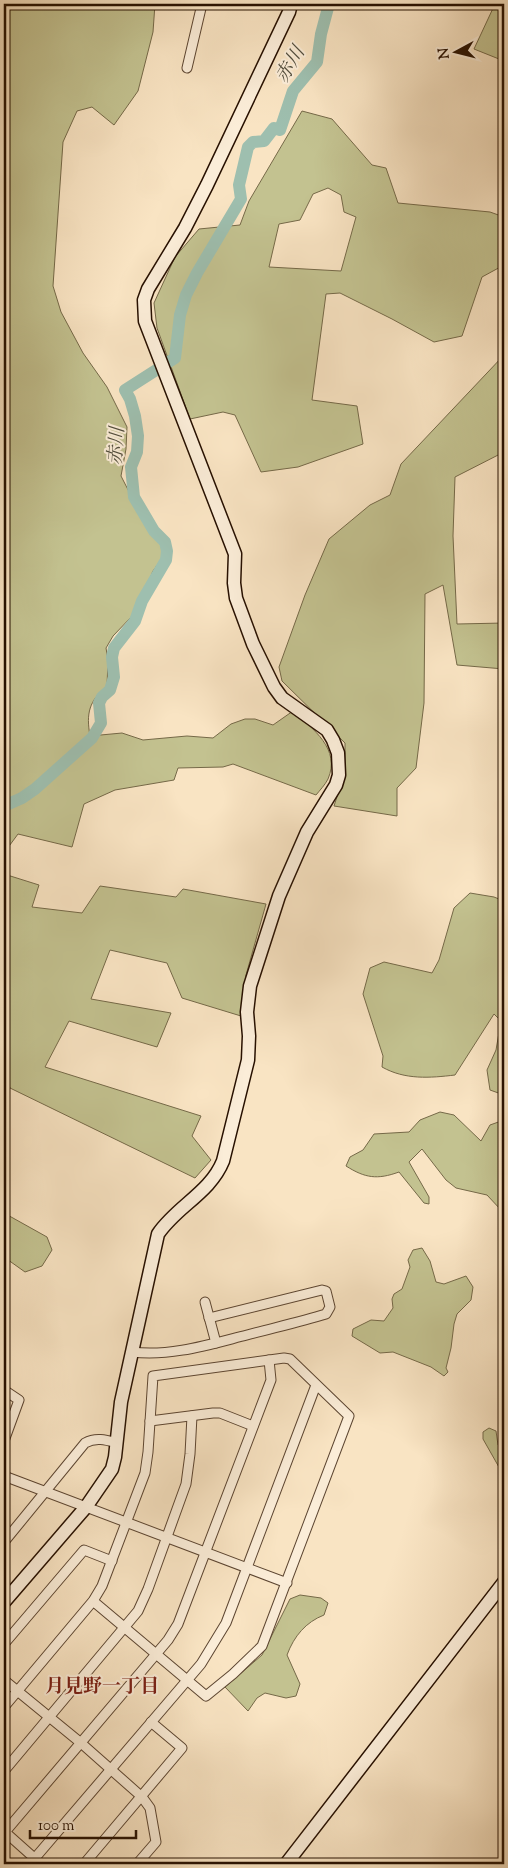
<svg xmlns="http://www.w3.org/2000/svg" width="508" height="1868" font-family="'Sorts Mill Goudy','Noto Serif JP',serif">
  <rect width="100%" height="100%" fill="#f9e4c3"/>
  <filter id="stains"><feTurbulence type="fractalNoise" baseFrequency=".004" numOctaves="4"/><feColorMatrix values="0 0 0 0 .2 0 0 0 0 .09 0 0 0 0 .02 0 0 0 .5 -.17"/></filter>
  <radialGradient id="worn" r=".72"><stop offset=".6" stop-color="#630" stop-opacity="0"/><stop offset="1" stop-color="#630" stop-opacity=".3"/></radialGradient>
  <g fill="#c3c290" stroke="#756948" fill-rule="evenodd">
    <path d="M 4,4 L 155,4 L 153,32 L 138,91 L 114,125 L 92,107 L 77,111 L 63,142 L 53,286 L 61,312 L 83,353 L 107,387 L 127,427 L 126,449 L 121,476 L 142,517 L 161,542 L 164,549 L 163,557 L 153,571 L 135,613 L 113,636 L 106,648 L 108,660 L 107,686 C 89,701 86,713 90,736 L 122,733 L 143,740 L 187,736 L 213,738 L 231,724 L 245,719 L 255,719 L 273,725 L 293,711 C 313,729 341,749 328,779 C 325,785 320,790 316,795 L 233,764 L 223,767 L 178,768 L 174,780 L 115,790 L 84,804 L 72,847 L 18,834 L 4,853 Z"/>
    <polygon points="495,4 504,4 504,61 474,49"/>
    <path d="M 302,111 L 332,119 L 372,165 L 386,168 L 398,203 L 490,212 L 504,217 L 504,265 L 482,277 L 462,336 L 434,342 L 392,319 L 340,293 L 326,294 L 312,400 L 357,406 L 363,444 L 298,467 L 261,472 L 235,415 L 223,412 L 190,419 L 157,328 L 154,303 L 175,257 L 199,229 L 240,225 L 249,201 ZM 328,188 L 341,195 L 344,212 L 356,217 L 341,271 L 269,267 L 279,224 L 300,220 L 313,194 Z"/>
    <polygon points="504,355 504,452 455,477 453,536 457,624 504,623 504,669 457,665 443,585 425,594 424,703 416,768 397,788 397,816 334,806 345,772 345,743 282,681 279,667 305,595 329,539 370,505 390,495 401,464"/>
    <polygon points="4,874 39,885 32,907 82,913 100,886 176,897 183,889 266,904 246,975 241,1016 182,998 167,963 110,950 91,999 171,1013 157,1047 69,1021 45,1067 201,1116 192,1136 211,1160 195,1178 10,1088 4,1073"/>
    <path d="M 470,893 L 494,897 L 504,901 L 504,1095 L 490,1090 L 487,1070 L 496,1050 L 501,1021 L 494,1014 L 455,1075 C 430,1078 405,1080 382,1067 L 383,1056 L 363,994 L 370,968 L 384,962 L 432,973 L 439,960 L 454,908 Z"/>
    <path d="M 440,1112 L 454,1115 L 481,1141 L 490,1125 L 504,1120 L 504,1208 L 501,1210 L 487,1195 L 456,1188 L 446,1180 L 422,1149 L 409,1162 L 429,1197 L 429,1204 L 424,1203 L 399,1172 C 377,1180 365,1178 346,1166 L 350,1157 L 363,1150 L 374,1134 L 409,1132 L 420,1120 Z"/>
    <polygon points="4,1213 47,1237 52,1250 42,1266 25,1272 4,1257"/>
    <polygon points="422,1248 430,1261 436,1282 444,1284 466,1276 473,1287 471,1300 457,1314 454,1324 451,1348 446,1368 448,1372 444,1376 431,1367 393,1352 380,1353 352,1336 353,1329 371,1320 384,1321 393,1308 392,1299 394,1294 402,1289 410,1267 408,1260 413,1250"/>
    <polygon points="489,1428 496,1431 498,1445 504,1443 504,1476 483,1439 483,1432"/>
    <path d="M 300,1595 L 321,1598 L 328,1603 L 324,1615 C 306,1622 294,1636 287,1655 L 300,1684 L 296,1696 L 286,1698 L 265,1693 L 257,1698 L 248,1711 L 225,1687 L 262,1655 L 290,1599 Z"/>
  </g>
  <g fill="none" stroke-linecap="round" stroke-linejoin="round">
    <polyline stroke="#9ebfaf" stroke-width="12" points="4,806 22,798 35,789 92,738 101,723 99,703 102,697 110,690 114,677 112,657 114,648 135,621 142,601 166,560 167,551 165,542 154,531 134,497 131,467 137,452 138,436 135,416 130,399 125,390 175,358 180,315 186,295 197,273 241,199 239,185 248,147 253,142 264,141 274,128 280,130 293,91 317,62 321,34 329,4"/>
    <defs>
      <g id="street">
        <polyline points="187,68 202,4"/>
        <polyline points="205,1302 216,1343"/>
        <path d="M 132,1352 C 170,1357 211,1344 247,1335 C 273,1328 300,1322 326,1314 L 330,1307 L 326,1291 L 322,1290 L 209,1318"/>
        <polyline points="4,1390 19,1400 4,1441"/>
        <polyline points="150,1421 213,1413 220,1413 253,1426"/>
        <polyline points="4,1476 287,1583"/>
        <path d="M 4,1542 L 85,1443 C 96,1437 106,1440 117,1443"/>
        <polyline points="4,1644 84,1550 112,1561"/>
        <polyline points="4,1680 81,1743 142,1797 150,1808 156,1842 137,1864"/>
        <polyline points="4,1707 93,1601 102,1586 145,1473 148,1452 153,1376 284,1358 290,1359 349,1416 262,1646 233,1674 206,1696 93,1601"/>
        <polyline points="4,1771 138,1611 148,1589 186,1484 190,1454 192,1416"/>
        <polyline points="4,1831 41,1864"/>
        <polyline points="5,1832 168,1640 178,1624 271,1380 269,1360"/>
        <polyline points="35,1858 201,1664 226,1623 316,1385"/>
        <polyline points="84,1864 182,1748 151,1722"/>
      </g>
      <g id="secondary">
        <path d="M 4,1602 L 86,1507 L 112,1469 L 115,1457 L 121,1402 L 158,1234 C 177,1206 210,1193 223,1161 L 248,1060 L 249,1036 L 247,1012 L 250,986 L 279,896 L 307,832 L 336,785 L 339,775 L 338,753 L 333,740 L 327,730 L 282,698 L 274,687 L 253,644 L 236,598 L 234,583 L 235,554 L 145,321 L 144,300 L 148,289 L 185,228 L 207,185 L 289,12 L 291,4"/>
        <polyline points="286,1864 504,1582"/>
      </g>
    </defs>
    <use href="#street" stroke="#5c4531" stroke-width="11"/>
    <use href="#secondary" stroke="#271000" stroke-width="15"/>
    <use href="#street" stroke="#fbedd8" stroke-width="9"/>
    <use href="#secondary" stroke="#fbedd8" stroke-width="12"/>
  </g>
  <g text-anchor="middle" stroke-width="4" stroke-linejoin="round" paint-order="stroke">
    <g font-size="19" font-style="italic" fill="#514d3d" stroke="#fbedd8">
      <text transform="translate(289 64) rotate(-59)" y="7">赤川</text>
      <text transform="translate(115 446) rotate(-86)" y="7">赤川</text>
    </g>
    <g font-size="19" font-weight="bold" fill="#7a1f14" stroke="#fbedd8">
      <text x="102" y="1692">月見野一丁目</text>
    </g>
  </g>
  <rect width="508" height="1868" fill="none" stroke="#f9e4c3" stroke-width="20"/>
  <rect x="5" y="5" width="498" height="1858" fill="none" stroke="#271000" stroke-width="2.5"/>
  <rect x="10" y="10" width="488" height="1848" fill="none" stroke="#271000"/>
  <g transform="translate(456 52) rotate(263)" stroke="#fbedd8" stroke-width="4" paint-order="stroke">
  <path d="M0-4L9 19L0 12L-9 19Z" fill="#271000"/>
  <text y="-8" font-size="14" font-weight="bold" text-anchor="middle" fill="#271000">N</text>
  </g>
  <path d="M30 1830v8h106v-8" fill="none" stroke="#271000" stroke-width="2.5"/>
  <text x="38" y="1830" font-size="15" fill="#271000" stroke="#fbedd8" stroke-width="4" paint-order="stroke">100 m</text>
  <rect width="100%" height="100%" filter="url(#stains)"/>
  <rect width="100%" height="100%" fill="url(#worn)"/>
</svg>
